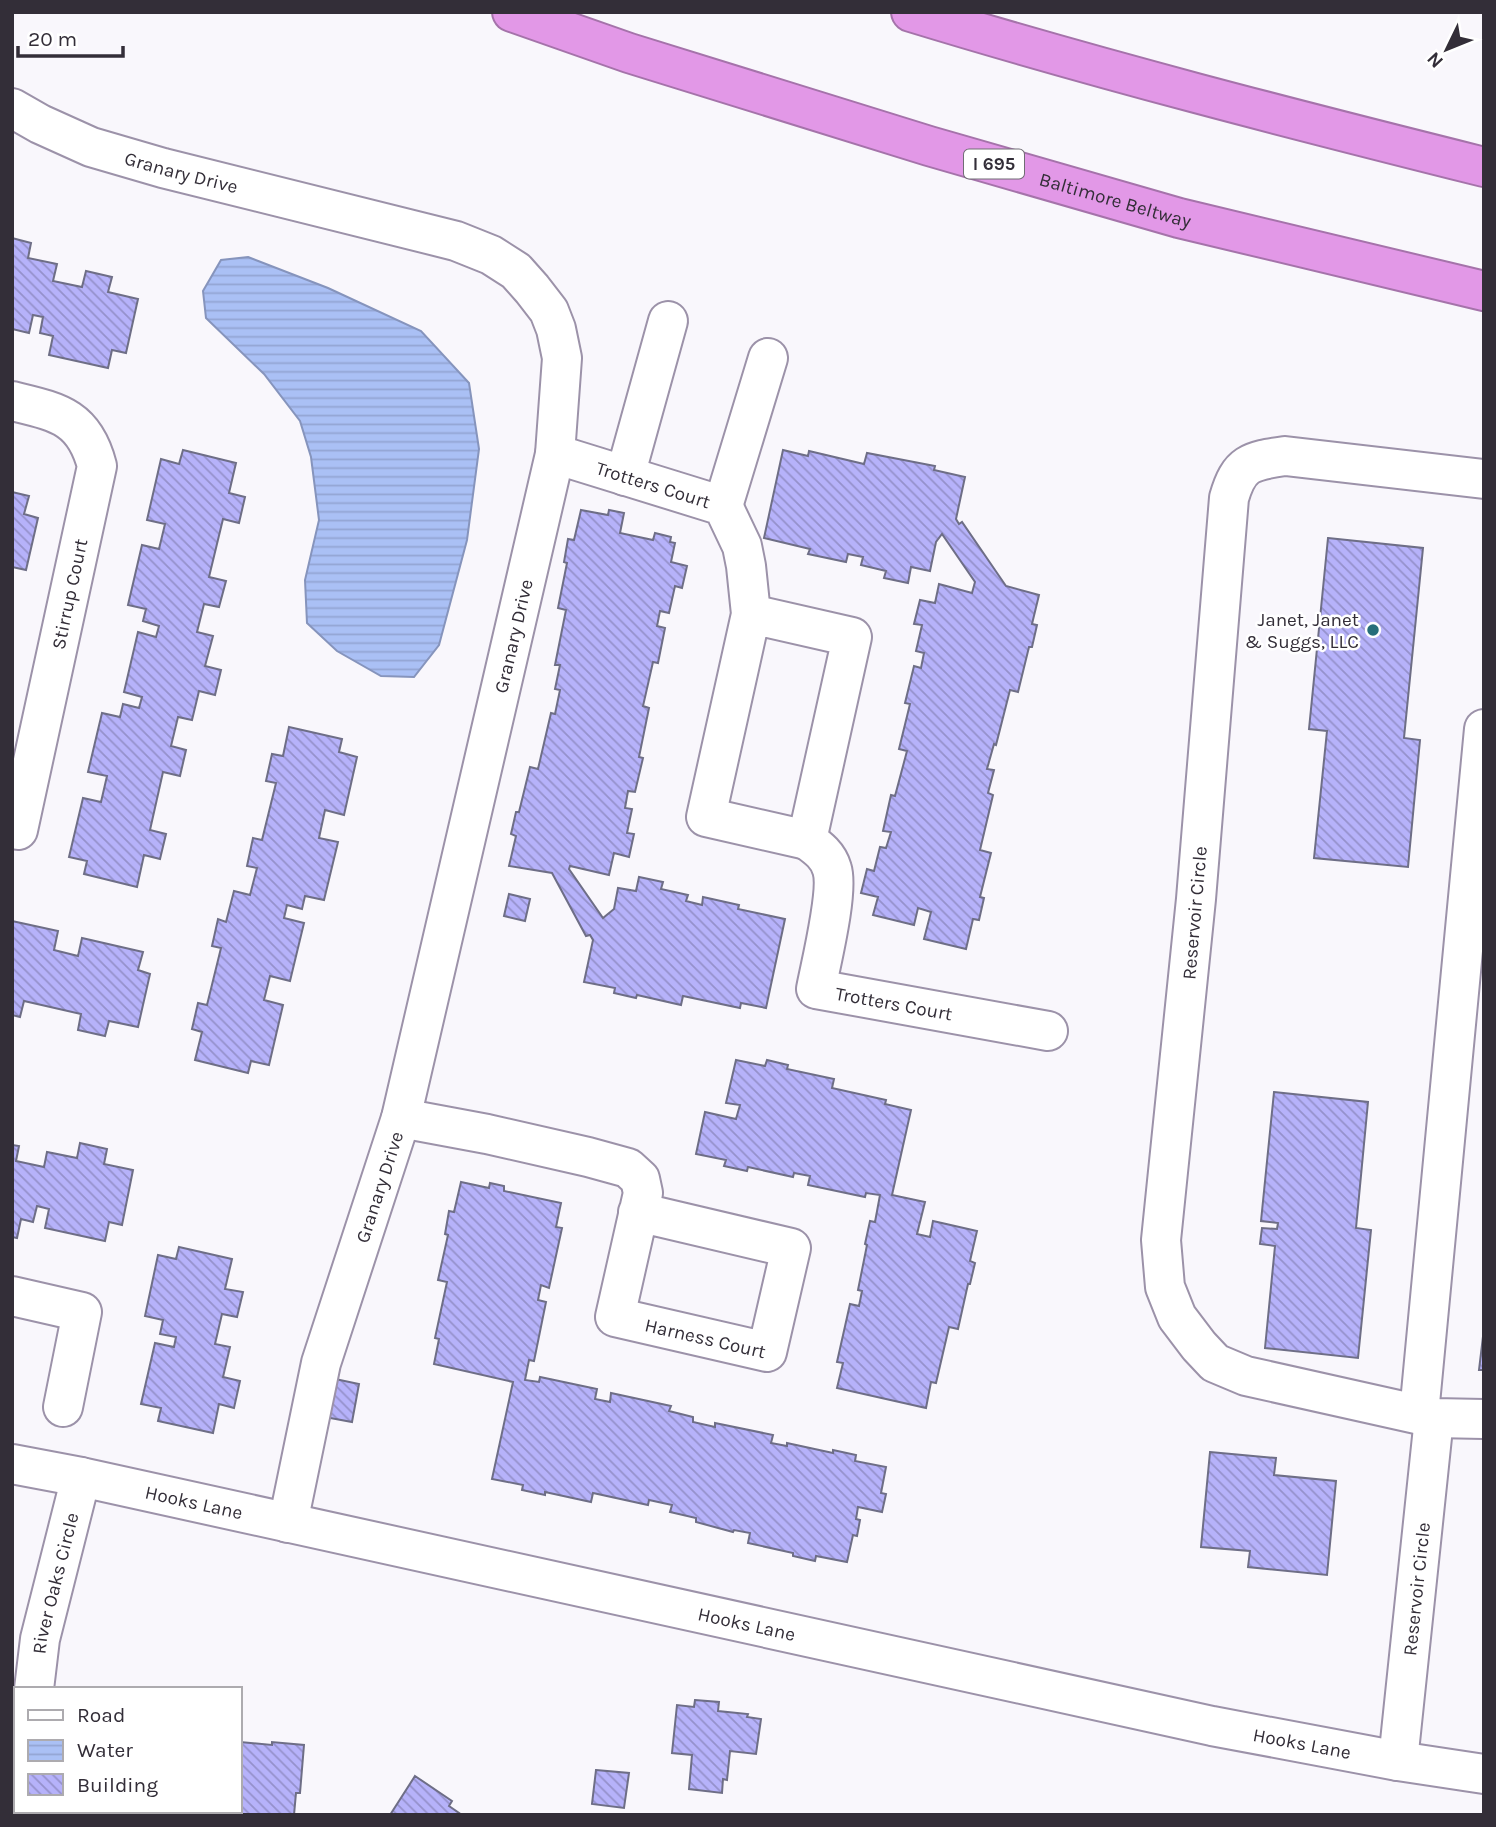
<svg xmlns="http://www.w3.org/2000/svg" width="1496" height="1827" font-family="Karla,sans-serif">
  <defs>
    <pattern id="water-rules" width="6" height="5" patternUnits="userSpaceOnUse" patternTransform="scale(1.75)"><rect width="6" height="5" fill="#aac0f5"/><path d="M0 2.5h6" fill="none" stroke="#93a5d3"/></pattern>
    <pattern id="building-back-hatch" width="6" height="6" patternUnits="userSpaceOnUse" patternTransform="scale(1.75)"><rect width="6" height="6" fill="#b6b2fa"/><path d="M-1 5l2 2M0 0l6 6M5-1l2 2" fill="none" stroke="#9591cb"/></pattern>
  </defs>
  <rect width="100%" height="100%" fill="#f9f7fc"/>
  <polygon fill="url(#water-rules)" stroke="#8694bc" stroke-width="2" points="248,257 328,288 421,331 469,383 479,449 467,540 439,645 414,677 381,676 337,651 307,623 305,580 319,520 311,457 300,421 264,374 206,318 203,291 221,260"/>
  <g fill="url(#building-back-hatch)" stroke="#6e6e86" stroke-width="2">
    <polygon points="12,238 31,243 28,258 57,264 53,281 82,287 86,271 112,277 108,292 138,299 126,353 112,350 108,368 49,355 53,336 40,333 43,317 33,315 29,333 12,329"/>
    <polygon points="183,450 236,463 229,493 245,497 239,523 223,519 209,577 226,581 219,607 204,604 197,632 213,636 205,666 221,670 215,695 199,691 192,720 178,717 171,746 186,750 180,776 163,772 150,830 166,834 160,859 144,855 137,887 84,874 87,861 69,857 83,798 101,802 107,776 88,772 102,713 120,717 123,704 139,708 142,697 124,692 138,632 156,637 159,626 143,621 146,609 128,605 142,545 159,549 165,524 147,520 161,459 179,464"/>
    <polygon points="783,450 808,456 809,451 864,464 867,453 935,466 934,470 965,477 956,519 959,524 962,522 1006,586 1039,595 1032,624 1037,625 1032,647 1029,647 1018,692 1010,690 996,745 994,744 987,769 994,770 988,793 993,795 980,850 991,853 980,897 984,898 979,920 973,919 966,949 924,939 931,912 918,908 914,925 873,915 878,897 861,893 867,869 874,871 880,847 886,848 891,832 883,831 891,795 895,796 907,751 899,749 910,704 905,703 914,666 921,668 924,653 916,651 922,625 914,624 920,600 935,603 939,584 972,593 975,582 942,534 936,542 930,571 911,567 908,583 884,578 886,571 861,565 863,557 848,554 846,562 808,554 810,549 764,538"/>
    <polygon points="12,492 29,496 24,514 38,518 26,570 12,567"/>
    <polygon points="581,510 608,515 609,510 624,513 620,533 653,540 655,533 671,537 670,542 675,543 671,562 687,566 682,588 675,586 669,613 660,611 657,626 665,628 658,663 653,662 643,706 649,708 639,757 643,758 635,792 628,791 625,808 632,809 627,833 634,834 629,857 614,853 609,875 570,866 569,869 603,918 614,909 618,888 636,891 639,877 663,882 661,889 688,895 686,901 702,905 703,897 739,905 738,909 785,919 766,1008 741,1003 740,1008 683,996 681,1005 637,995 636,998 614,993 615,988 584,982 593,940 590,935 586,936 552,873 509,866 516,836 511,834 516,812 519,812 530,767 538,769 551,713 555,714 560,690 555,689 560,665 555,665 566,610 558,608 567,563 564,562 568,539 574,540"/>
    <polygon points="1328,538 1423,548 1404,738 1420,740 1408,867 1314,858 1327,731 1309,729"/>
    <polygon points="289,727 342,739 339,752 357,757 344,815 325,810 319,838 338,842 324,900 305,896 302,909 287,905 284,918 304,923 290,981 270,976 264,1000 283,1005 269,1065 251,1061 248,1073 195,1060 202,1032 192,1029 198,1003 207,1005 221,948 212,946 218,919 226,922 234,891 250,895 257,868 247,866 253,838 262,840 276,783 266,781 272,754 283,756"/>
    <polygon points="509,894 530,899 525,921 504,916"/>
    <polygon points="12,921 58,931 54,950 78,956 82,938 143,952 138,970 150,974 138,1027 109,1021 105,1036 78,1030 81,1014 24,1001 20,1017 12,1015"/>
    <polygon points="736,1060 765,1066 767,1060 788,1065 787,1069 834,1079 832,1088 886,1100 885,1104 911,1110 892,1195 925,1202 917,1234 930,1237 933,1221 977,1231 970,1261 975,1263 970,1284 968,1284 958,1329 949,1327 936,1383 931,1382 926,1408 837,1388 843,1363 837,1362 850,1304 859,1306 862,1291 858,1290 867,1245 865,1244 870,1221 875,1222 880,1195 866,1193 865,1197 808,1185 810,1176 794,1173 793,1177 748,1167 747,1171 724,1166 726,1160 696,1154 705,1112 736,1119 740,1105 726,1103"/>
    <polygon points="1274,1092 1368,1102 1356,1228 1371,1230 1358,1358 1265,1348 1275,1246 1260,1244 1262,1228 1277,1229 1278,1223 1261,1221"/>
    <polygon points="80,1143 107,1149 104,1164 133,1170 122,1225 109,1222 105,1241 45,1228 49,1209 37,1206 33,1222 21,1219 17,1238 12,1237 12,1145 19,1146 16,1161 44,1167 47,1152 77,1158"/>
    <polygon points="461,1182 489,1188 490,1183 504,1186 504,1191 561,1203 556,1227 562,1228 549,1288 541,1285 538,1300 546,1302 534,1361 529,1360 525,1380 539,1382 540,1377 597,1389 595,1399 610,1402 611,1393 671,1406 669,1411 693,1417 693,1422 715,1427 715,1423 773,1435 771,1443 787,1446 787,1443 833,1453 833,1450 856,1455 855,1461 886,1467 881,1493 886,1494 882,1512 858,1507 856,1519 860,1520 857,1536 853,1535 847,1562 816,1556 815,1561 793,1556 793,1553 748,1543 750,1533 734,1530 733,1532 696,1522 696,1518 670,1512 672,1505 649,1500 648,1505 593,1493 591,1502 545,1492 545,1495 522,1490 523,1485 492,1479 513,1382 434,1364 439,1339 435,1338 447,1282 438,1280 448,1235 445,1234 449,1211 454,1212"/>
    <polygon points="179,1247 232,1259 225,1289 243,1292 237,1317 222,1314 215,1344 230,1347 223,1377 240,1381 234,1408 219,1404 213,1433 158,1421 161,1408 141,1404 155,1343 174,1347 176,1337 160,1334 163,1320 145,1316 158,1255 176,1259"/>
    <polygon points="1484,1328 1484,1370 1479,1370"/>
    <polygon points="321,1376 359,1384 352,1422 314,1415"/>
    <polygon points="1210,1452 1276,1458 1274,1475 1336,1481 1327,1575 1248,1567 1250,1551 1201,1547"/>
    <polygon points="12,1697 16,1698 16,1728 12,1728"/>
    <polygon points="695,1700 719,1702 718,1711 748,1714 747,1717 761,1719 756,1754 730,1751 727,1780 723,1779 722,1793 689,1789 692,1755 672,1753 677,1705 694,1707"/>
    <polygon points="240,1742 272,1745 272,1742 304,1745 300,1793 296,1793 294,1815 231,1815 231,1811 240,1811"/>
    <polygon points="596,1770 629,1773 624,1808 592,1804"/>
    <polygon points="415,1776 452,1801 449,1806 462,1815 390,1815"/>
    <rect x="168" y="1811" width="54" height="4"/>
  </g>
  <g fill="none" stroke-linecap="round" stroke-linejoin="round">
    <defs>
      <g id="minor">
        <path id="s1" d="M 12,108 L 40,124 L 91,147 L 163,168 L 456,241 L 491,255 L 516,271 L 532,289 L 549,311 L 556,329 L 562,358 L 555,454 L 401,1118 L 321,1363 L 288,1523"/>
        <path d="M 12,401 C 57,412 84,416 97,466 L 18,830 L 12,828"/>
        <path id="s2" d="M 555,454 L 723,506 L 742,546 L 746,566 L 751,614 L 852,637 L 807,840 L 706,817 L 751,614"/>
        <polyline points="625,476 668,321"/>
        <path d="M 1484,479 L 1285,456 C 1250,461 1239,463 1229,498 L 1196,899 L 1161,1240 L 1165,1287 L 1177,1317 L 1199,1346 L 1215,1363 L 1246,1376 L 1434,1418 L 1484,1419"/>
        <polyline points="723,506 768,358"/>
        <path id="s3" d="M 807,840 C 818,848 828,855 832,869 C 839,891 821,963 816,989 L 1048,1031"/>
        <path id="s4" d="M 401,1118 L 487,1134 L 588,1157 L 628,1168 L 640,1179 L 643,1193 L 615,1317 L 767,1352 L 791,1248 L 638,1212"/>
        <polyline points="12,1296 82,1312 63,1407"/>
        <polyline points="1419,1414 1484,729"/>
        <path id="s5" d="M 12,1464 L 81,1477 L 1212,1726 L 1398,1761 L 1484,1774"/>
        <path id="s6" d="M 34,1689 L 40,1639 L 81,1477"/>
        <path id="s7" d="M 1398,1761 L 1434,1418"/>
        <polyline points="12,1791 16,1778"/>
      </g>
      <g id="highway">
        <path id="s8" d="M 512,12 L 629,53 L 929,146 L 1179,218 L 1484,291"/>
        <path d="M 911,12 C 1101,70 1292,119 1484,167"/>
      </g>
    </defs>
    <use href="#minor" stroke="#9c92a9" stroke-width="42"/>
    <use href="#highway" stroke="#a573aa" stroke-width="42"/>
    <use href="#minor" stroke="#fff" stroke-width="38"/>
    <use href="#highway" stroke="#e298e7" stroke-width="38"/>
  </g>
  <circle fill="#266e7a" stroke="#fff" stroke-width="2.5" cx="1373" cy="630" r="7"/>
  <g text-anchor="middle" stroke-width="5" stroke-linejoin="round" paint-order="stroke">
    <rect fill="#fff" stroke="#706d74" stroke-width="2" x="964" y="149.5" width="60" height="29" rx="5"/>
    <g font-size="18" font-weight="bold" fill="#332e38">
      <text x="994" y="170">I 695</text>
    </g>
    <g font-size="19" fill="#332e38" stroke="#fff">
      <text dy="7" stroke="none"><textPath href="#s1" startOffset="182">Granary Drive</textPath></text>
      <text dy="7" stroke="none"><textPath href="#s8" startOffset="632">Baltimore Beltway</textPath></text>
      <text dy="7" stroke="none"><textPath href="#s2" startOffset="103">Trotters Court</textPath></text>
      <text transform="translate(69 594) rotate(-78)" y="7">Stirrup Court</text>
      <text transform="translate(513 636) rotate(-77)" y="7">Granary Drive</text>
      <text transform="translate(1194 913) rotate(-85)" y="7">Reservoir Circle</text>
      <text dy="7" stroke="none"><textPath href="#s3" startOffset="240">Trotters Court</textPath></text>
      <text transform="translate(379 1187) rotate(-72)" y="7">Granary Drive</text>
      <text dy="7" stroke="none"><textPath href="#s4" startOffset="483">Harness Court</textPath></text>
      <text dy="7" stroke="none"><textPath href="#s5" startOffset="186">Hooks Lane</textPath></text>
      <text dy="7" stroke="none"><textPath href="#s6" startOffset="108">River Oaks Circle</textPath></text>
      <text dy="7" stroke="none"><textPath href="#s7" startOffset="173">Reservoir Circle</textPath></text>
      <text dy="7" stroke="none"><textPath href="#s5" startOffset="752">Hooks Lane</textPath></text>
      <text dy="7" stroke="none"><textPath href="#s5" startOffset="1320">Hooks Lane</textPath></text>
    </g>
    <g font-size="19" fill="#332e38" stroke="#fff" text-anchor="end">
      <text x="1359" y="626">Janet, Janet<tspan x="1359" dy="22">&amp; Suggs, LLC</tspan></text>
    </g>
  </g>
  <rect width="1496" height="1827" fill="none" stroke="#332e38" stroke-width="28"/>
  <rect x="14" y="1687" width="228" height="126" fill="#ffffff" stroke="#adabaf" stroke-width="2"/>
  <rect x="28" y="1710" width="35" height="10" fill="#ffffff" stroke="#adabaf" stroke-width="2"/>
  <text x="77" y="1722" font-size="21" fill="#332e38">Road</text>
  <rect x="28" y="1740" width="35" height="21" fill="url(#water-rules)" stroke="#adabaf" stroke-width="2"/>
  <text x="77" y="1757" font-size="21" fill="#332e38">Water</text>
  <rect x="28" y="1774" width="35" height="21" fill="url(#building-back-hatch)" stroke="#adabaf" stroke-width="2"/>
  <text x="77" y="1792" font-size="21" fill="#332e38">Building</text>
  <g transform="translate(1447 49) rotate(227)" stroke="#ffffff" stroke-width="5" paint-order="stroke">
  <path d="M0-5L12 26L0 18L-12 26Z" fill="#332e38"/>
  <text y="-10" font-size="19" font-weight="bold" text-anchor="middle" fill="#332e38">N</text>
  </g>
  <path d="M18 46v10h105v-10" fill="none" stroke="#332e38" stroke-width="3.5"/>
  <text x="28" y="46" font-size="21" fill="#332e38" stroke="#ffffff" stroke-width="5" paint-order="stroke">20 m</text>
</svg>
